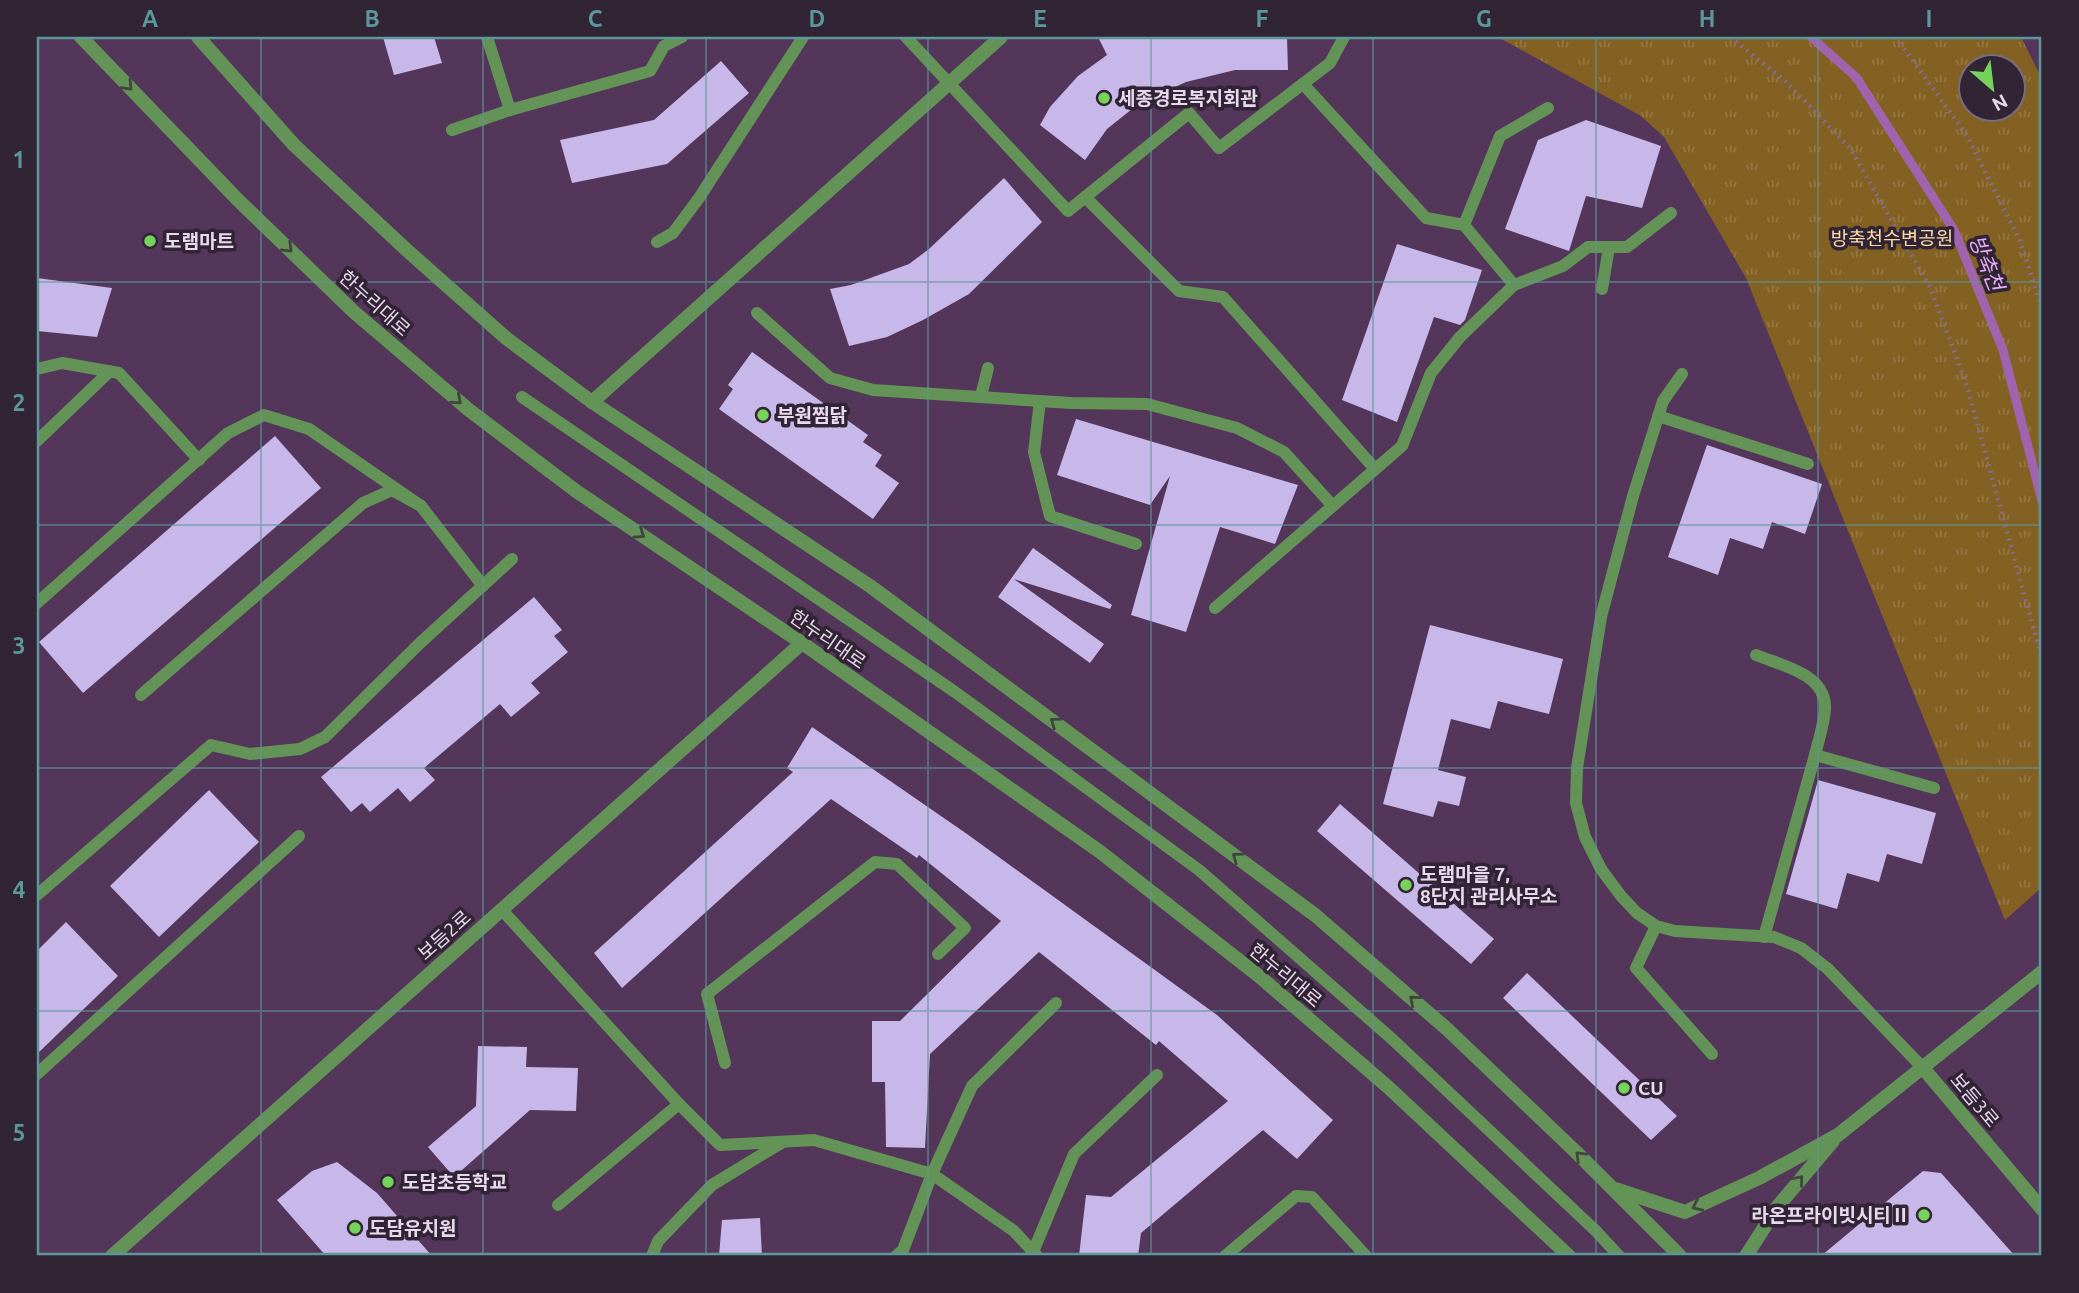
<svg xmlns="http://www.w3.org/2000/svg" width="2079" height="1293" font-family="Ubuntu,'Noto Sans KR',sans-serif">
  <defs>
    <pattern id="grass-tufts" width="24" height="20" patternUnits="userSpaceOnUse" patternTransform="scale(1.75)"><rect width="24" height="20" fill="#836123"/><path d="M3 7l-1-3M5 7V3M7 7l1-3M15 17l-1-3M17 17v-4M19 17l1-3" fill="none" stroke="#957743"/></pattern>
  </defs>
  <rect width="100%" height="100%" fill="#53365a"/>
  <path fill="url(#grass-tufts)" fill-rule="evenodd" d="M 1498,37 L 2021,37 L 2042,79 L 2042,887 L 2005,920 L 1746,278 L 1664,137 L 1641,116 ZM 1970,66 L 2012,66 L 2012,108 L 1970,108 Z"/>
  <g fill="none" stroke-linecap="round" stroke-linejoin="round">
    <polyline stroke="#a064ae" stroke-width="9" points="1811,37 1856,77 1954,230 2003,350 2042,501"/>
  </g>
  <g fill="#c7b8e9">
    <polygon points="383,37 434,37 442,63 394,75"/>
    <polygon points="1098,37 1287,37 1288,70 1235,70 1186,82 1140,103 1127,113 1107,129 1085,160 1040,125 1050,107 1078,76 1107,55"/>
    <polygon points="721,61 749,93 667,164 572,183 560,140 654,120"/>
    <polygon points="1586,120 1661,146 1642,208 1586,196 1569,251 1505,229 1538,140"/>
    <polygon points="1004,178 1042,222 969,294 923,320 887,337 849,346 830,289 851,285 909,264 929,249"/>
    <polygon points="1397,244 1482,270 1465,320 1460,325 1434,317 1397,422 1342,400"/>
    <polygon points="37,278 112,288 97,337 37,331"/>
    <polygon points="752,352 868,435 863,442 882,455 875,466 899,483 873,519 719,409 733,389 728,385"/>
    <polygon points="1076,419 1298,485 1275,544 1220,527 1186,632 1131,615 1170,476 1150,505 1057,475"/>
    <polygon points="275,436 321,488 83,693 39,642"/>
    <polygon points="1707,445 1822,484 1805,534 1772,522 1763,549 1730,538 1718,575 1668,557"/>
    <polygon points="1033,548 1112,605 1110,609 1014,579 1104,644 1090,663 998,597"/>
    <polygon points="534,597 562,630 554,636 568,652 531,683 540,693 511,717 500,704 424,768 435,780 410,802 398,788 370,812 362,803 351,812 321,777"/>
    <polygon points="1430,625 1563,659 1549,714 1498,701 1490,729 1451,719 1438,770 1466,777 1459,806 1438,801 1433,817 1383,804"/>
    <polygon points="812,727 967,834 1217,1015 1333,1120 1297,1159 1263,1130 1141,1233 1138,1256 1079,1256 1086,1195 1111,1197 1228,1101 1159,1041 1156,1045 1039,952 930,1054 925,1148 886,1147 885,1082 872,1082 872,1021 900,1021 1001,921 919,855 917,858 831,799 622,988 594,953 793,772 787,768"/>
    <polygon points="1818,780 1936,813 1922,864 1887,854 1879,882 1847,873 1837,909 1786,894"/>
    <polygon points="209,790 259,842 159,937 110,886"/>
    <polygon points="1340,804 1494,939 1471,964 1317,831"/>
    <polygon points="66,922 118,976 37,1054 37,951"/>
    <polygon points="1527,973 1677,1116 1651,1140 1503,998"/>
    <polygon points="478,1046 527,1047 526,1067 578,1068 576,1111 530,1110 454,1177 428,1147 476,1106"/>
    <polygon points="337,1162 377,1193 432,1256 326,1256 277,1200 312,1171"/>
    <polygon points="1923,1171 1941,1173 2015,1256 1821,1256"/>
    <polygon points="760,1218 762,1256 719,1256 722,1220"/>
  </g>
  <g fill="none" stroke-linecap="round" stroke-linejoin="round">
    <g stroke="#876d8d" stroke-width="4.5" stroke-dasharray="2 5" stroke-linecap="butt">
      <polyline points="1730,37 1783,79 1850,148 1931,289 1967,386 2042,659"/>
      <polyline points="1896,37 1967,136 2020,241 2042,308"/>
    </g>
    <g stroke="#649357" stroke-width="12">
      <polyline points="487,37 510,110"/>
      <polyline points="906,37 1068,211 1189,113 1219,148 1330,63 1344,37"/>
      <polyline points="1303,84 1426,218 1464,225 1514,285"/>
      <polyline points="452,130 510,110 650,71 664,46 682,37"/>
      <polyline points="1085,197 1179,291 1223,297 1375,469"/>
      <polyline points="1464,225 1500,136 1548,108"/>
      <polyline points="657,242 673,233 699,198 803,37"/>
      <polyline points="1602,289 1609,247"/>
      <polyline points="757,313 830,378 873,390 1071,403 1147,404 1237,428 1284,452 1332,505"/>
      <polyline points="37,369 62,363 119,373 199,460"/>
      <polyline points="1682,374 1663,401 1633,496 1601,617 1577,768 1576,803 1585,837 1601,869 1621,896 1637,913 1656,926 1675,931 1774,937 1801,948 1828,969 1923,1068"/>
      <polyline points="981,396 988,368"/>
      <polyline points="522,397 955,692 1199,870 1391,1038 1596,1231 1619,1256"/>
      <polyline points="1040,401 1034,452 1050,516 1136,544"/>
      <polyline points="1658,416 1808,464"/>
      <polyline points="37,441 109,372"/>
      <polyline points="37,603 228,433 264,415 309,429 421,506"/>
      <polyline points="1215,608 1402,446 1431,373 1460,337 1514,285 1563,266 1588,247 1627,247 1671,213"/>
      <path d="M 1756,655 C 1780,665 1823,673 1825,705 C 1826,718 1818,742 1815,755"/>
      <polyline points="141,695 363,503 392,490 421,506 483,586"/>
      <polyline points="37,895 211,745 250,754 300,749 325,737 419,644 512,559"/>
      <polyline points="502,910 679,1104 720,1145 814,1140 932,1174 1014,1231 1037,1256"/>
      <polyline points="1656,926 1636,968 1712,1054"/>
      <polyline points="1764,937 1815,755 1934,788"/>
      <polyline points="725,1063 707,994 875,862 897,864 965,928 938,954"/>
      <polyline points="37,1074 299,836"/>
      <polyline points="558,1205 679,1104"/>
      <polyline points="1033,1252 1074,1154 1157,1075"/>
      <polyline points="652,1256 658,1241 712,1185 781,1143"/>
      <polyline points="896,1256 903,1250 932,1174 972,1086 1056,1003"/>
      <polyline points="1225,1256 1296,1196 1312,1197 1366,1256"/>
    </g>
    <polyline stroke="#649357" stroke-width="14" points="1923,1068 2042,1209"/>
    <g stroke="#649357" stroke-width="14">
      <polyline points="81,37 238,200 354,312 469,410 576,491 802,643 1099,851 1259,976 1388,1087 1569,1256"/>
      <polyline points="198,37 294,145 410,253 506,338 592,402 870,586 1315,915 1447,1029 1577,1153 1680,1256"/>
      <polyline points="592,402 1001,37"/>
      <polyline points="1615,1189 1685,1212 1759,1178 1838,1135 2042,972"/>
      <polyline points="112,1256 802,643"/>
      <polyline points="1746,1256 1778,1206 1833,1141"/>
    </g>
  </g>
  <defs><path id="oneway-chevron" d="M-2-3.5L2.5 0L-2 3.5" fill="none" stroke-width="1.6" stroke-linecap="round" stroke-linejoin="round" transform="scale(1.75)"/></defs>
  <g stroke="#40453e">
    <use href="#oneway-chevron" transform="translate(128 86) rotate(46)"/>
    <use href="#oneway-chevron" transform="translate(288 248) rotate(44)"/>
    <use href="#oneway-chevron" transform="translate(457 400) rotate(41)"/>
    <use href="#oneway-chevron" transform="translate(640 534) rotate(34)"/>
    <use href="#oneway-chevron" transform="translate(1055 722) rotate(-144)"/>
    <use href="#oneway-chevron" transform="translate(1237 857) rotate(-143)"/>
    <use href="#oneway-chevron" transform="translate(1414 1000) rotate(-139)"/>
    <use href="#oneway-chevron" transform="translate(1580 1156) rotate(-136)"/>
    <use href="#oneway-chevron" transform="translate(1799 1180) rotate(-50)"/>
    <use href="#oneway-chevron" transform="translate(1697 1206) rotate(155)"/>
  </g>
  <path fill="none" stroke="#5c989b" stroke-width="2" stroke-opacity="0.55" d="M 261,37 L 261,1256M 483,37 L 483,1256M 706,37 L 706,1256M 928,37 L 928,1256M 1151,37 L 1151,1256M 1373,37 L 1373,1256M 1596,37 L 1596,1256M 1818,37 L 1818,1256M 37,282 L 2042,282M 37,525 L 2042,525M 37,768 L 2042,768M 37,1011 L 2042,1011"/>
  <g fill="#75d25b" stroke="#312434" stroke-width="2.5">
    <circle cx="1104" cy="98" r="7"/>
    <circle cx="150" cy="241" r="7"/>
    <circle cx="763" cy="415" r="7"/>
    <circle cx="1406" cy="885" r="7"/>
    <circle cx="1624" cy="1088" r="7"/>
    <circle cx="388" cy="1182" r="7"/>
    <circle cx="1924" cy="1215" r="7"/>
    <circle cx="355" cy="1228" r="7"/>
  </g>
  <g text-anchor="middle" stroke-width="7" stroke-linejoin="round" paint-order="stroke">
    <g font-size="19" font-weight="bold" fill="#ead8ee" stroke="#312434" text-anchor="start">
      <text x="1118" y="105">세종경로복지회관</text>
      <text x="164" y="248">도램마트</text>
      <text x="777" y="422">부원찜닭</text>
      <text x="1420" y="881">도램마을 7,<tspan x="1420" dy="22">8단지 관리사무소</tspan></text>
      <text x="1638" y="1095">CU</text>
      <text x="402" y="1189">도담초등학교</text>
      <text x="1910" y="1222" text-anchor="end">라온프라이빗시티Ⅱ</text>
      <text x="369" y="1235">도담유치원</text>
    </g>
    <g font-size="19" fill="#fcdba6" stroke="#312434">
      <text x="1892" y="245">방축천수변공원</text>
    </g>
    <g font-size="19" fill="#ead8ee" stroke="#312434">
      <text transform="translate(375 303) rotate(42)" y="7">한누리대로</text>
      <text transform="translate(828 639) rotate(35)" y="7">한누리대로</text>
      <text transform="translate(444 935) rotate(-42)" y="7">보듬2로</text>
      <text transform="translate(1286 975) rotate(40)" y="7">한누리대로</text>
      <text transform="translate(1975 1100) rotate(50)" y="7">보듬3로</text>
    </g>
    <g font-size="21" font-style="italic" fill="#e5acf4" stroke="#312434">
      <text transform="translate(1986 263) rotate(68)" y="7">방축천</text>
    </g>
  </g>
  <rect width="2079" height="1293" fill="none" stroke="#312434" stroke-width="77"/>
  <g transform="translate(1992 88) rotate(152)"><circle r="33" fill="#312434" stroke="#7b6c7e" stroke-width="2"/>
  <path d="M0-5L12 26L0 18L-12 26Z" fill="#75d25b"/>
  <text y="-10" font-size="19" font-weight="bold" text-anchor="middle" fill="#ead8ee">N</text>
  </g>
  <rect x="38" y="38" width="2002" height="1216" fill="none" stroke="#5c989b" stroke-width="2.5"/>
  <g font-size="23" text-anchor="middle" font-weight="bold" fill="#5c989b">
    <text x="150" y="27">A</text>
    <text x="372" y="27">B</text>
    <text x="595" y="27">C</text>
    <text x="817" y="27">D</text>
    <text x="1040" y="27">E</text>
    <text x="1262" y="27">F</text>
    <text x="1484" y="27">G</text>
    <text x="1707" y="27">H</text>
    <text x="1929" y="27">I</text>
    <text x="19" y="168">1</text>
    <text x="19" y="411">2</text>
    <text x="19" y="654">3</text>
    <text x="19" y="898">4</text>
    <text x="19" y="1141">5</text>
  </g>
</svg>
